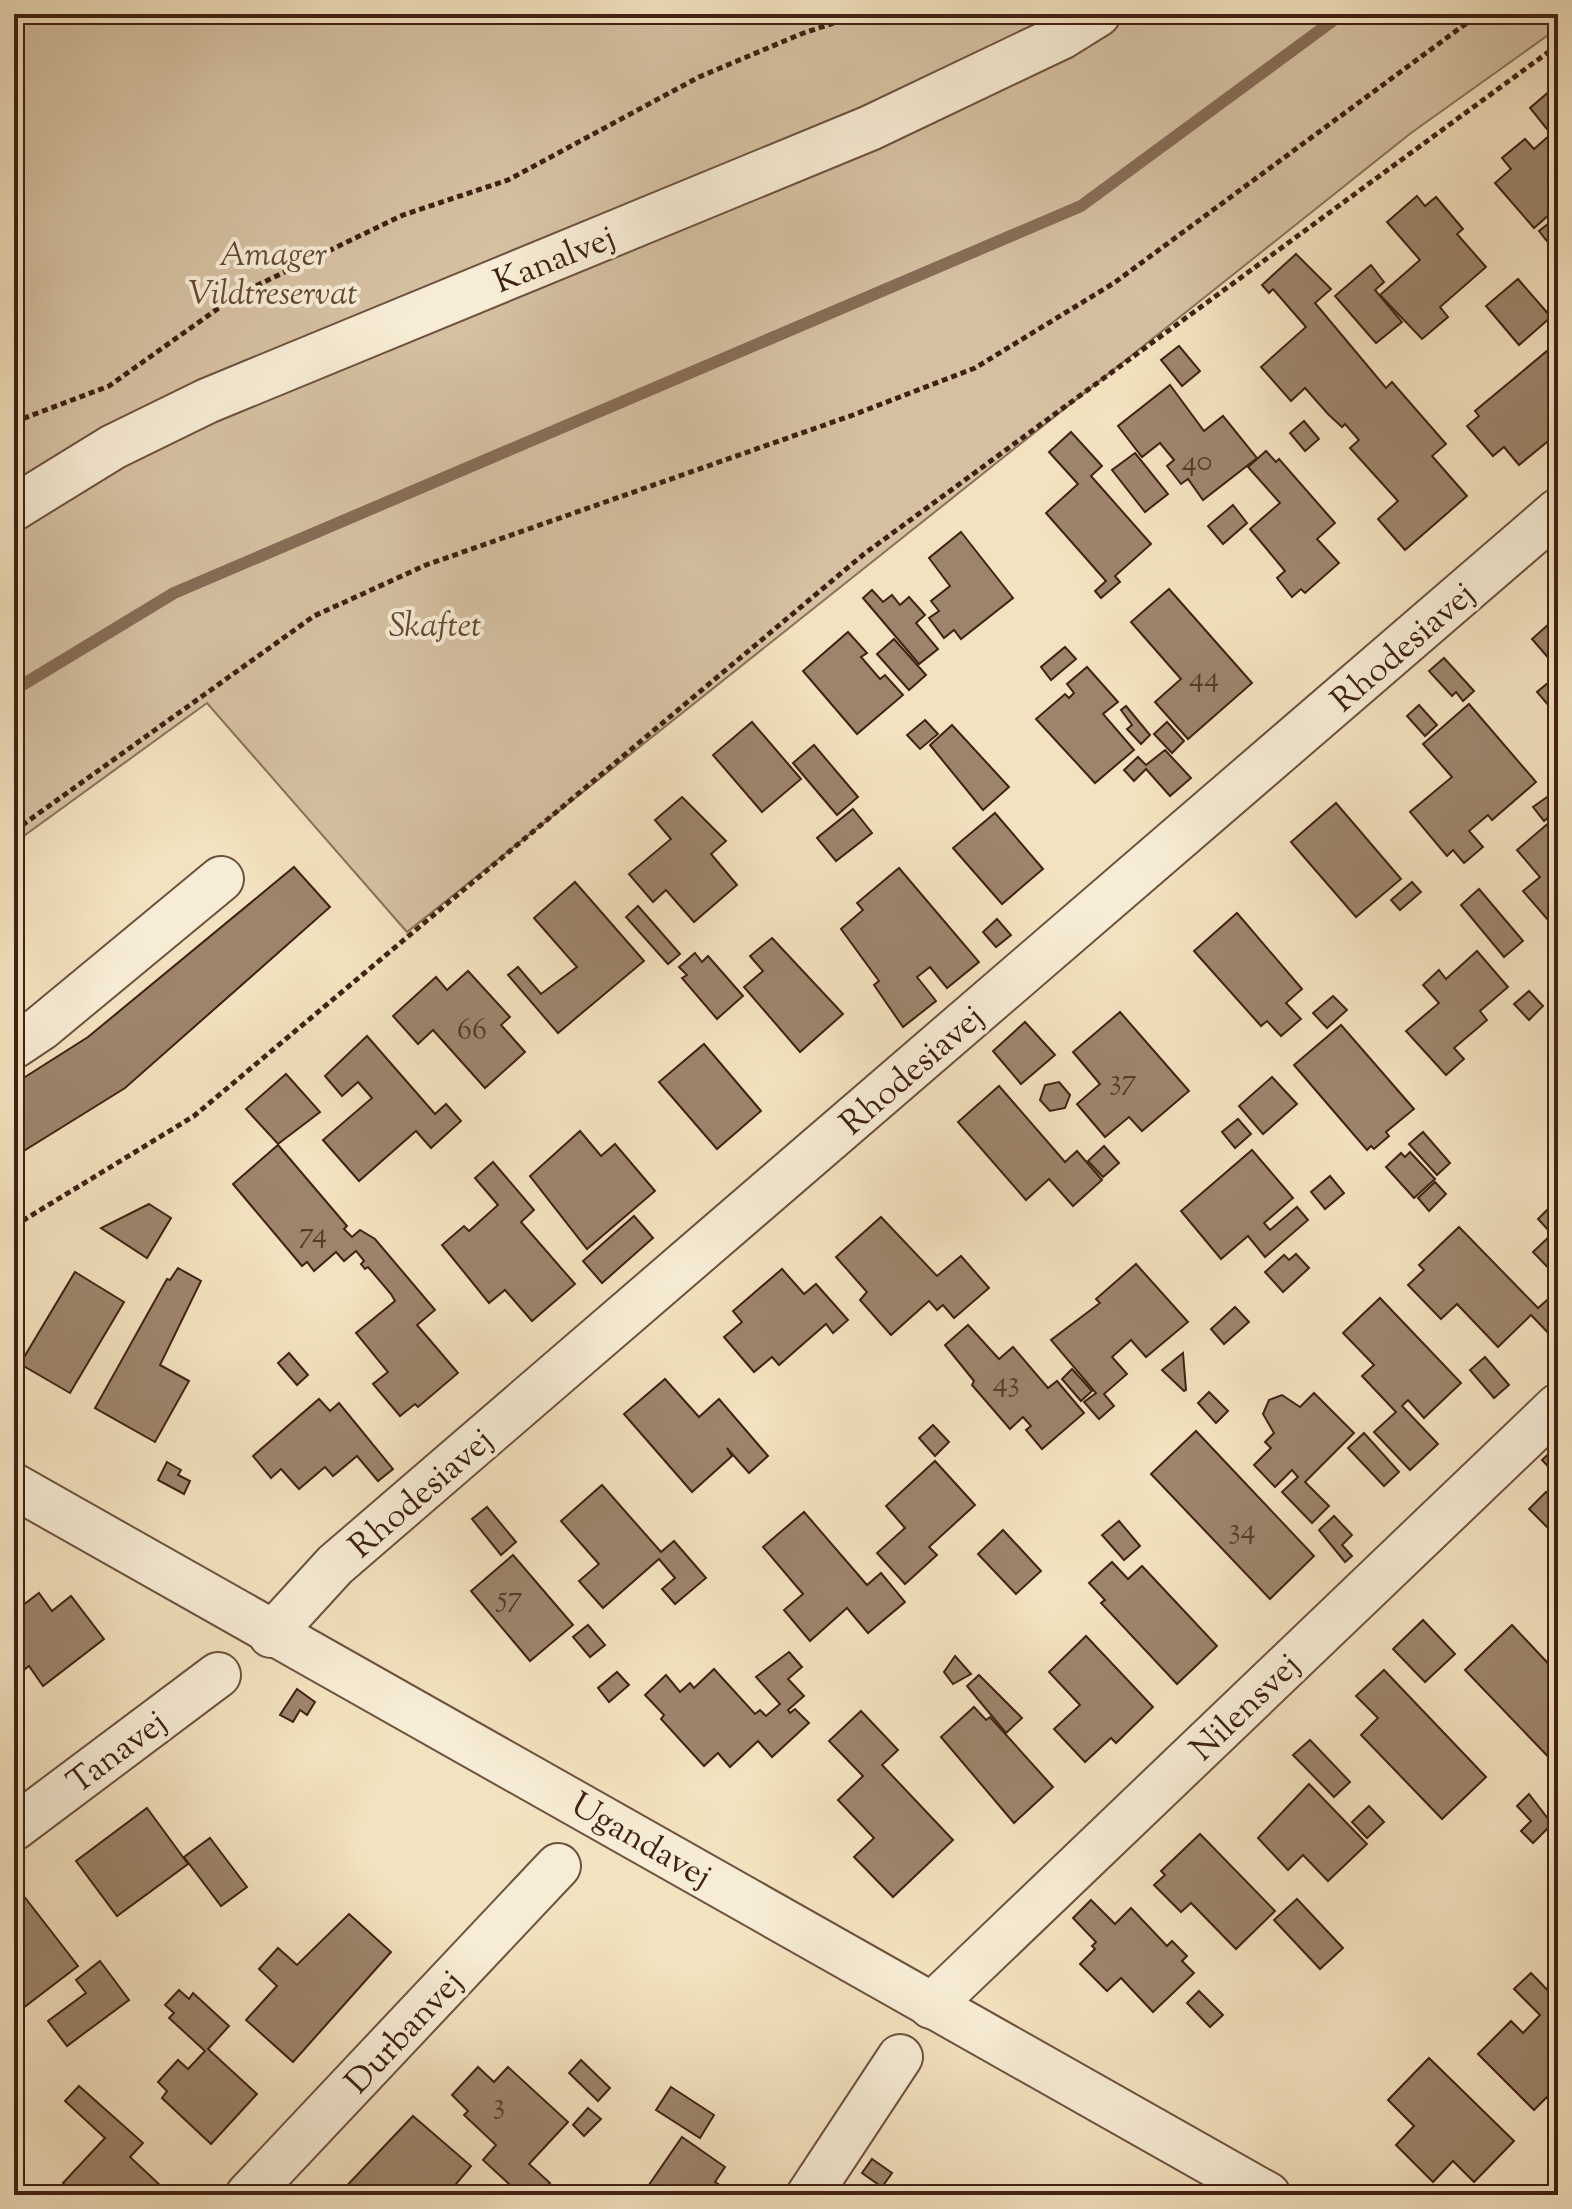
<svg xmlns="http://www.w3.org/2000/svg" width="1572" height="2209" font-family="'Sorts Mill Goudy',serif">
  <rect width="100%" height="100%" fill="#f3e2bf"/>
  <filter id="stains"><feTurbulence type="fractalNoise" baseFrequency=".0025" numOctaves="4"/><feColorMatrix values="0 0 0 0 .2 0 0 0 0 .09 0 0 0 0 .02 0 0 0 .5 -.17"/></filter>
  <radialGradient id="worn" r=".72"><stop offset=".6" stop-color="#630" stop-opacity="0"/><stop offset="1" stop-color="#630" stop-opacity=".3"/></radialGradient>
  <polygon fill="#d5c1a2" stroke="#8a715a" stroke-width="2" points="14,14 1558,14 1558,28 1411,133 407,932 207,703 14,843"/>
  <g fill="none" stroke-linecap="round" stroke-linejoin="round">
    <polyline stroke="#876d57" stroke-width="12" points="14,690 174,593 1081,206 1342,14"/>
  </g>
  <g fill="#9d856c" stroke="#402113" stroke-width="2">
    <polygon points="1558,84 1558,207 1534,228 1495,183 1511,169 1502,158 1525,139 1534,149 1551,134 1530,108"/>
    <polygon points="1417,196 1425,206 1436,197 1463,229 1457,234 1486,267 1440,307 1448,317 1422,339 1380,295 1420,260 1387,222"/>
    <polygon points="1557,217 1558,247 1554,250 1539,231"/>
    <polygon points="1296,254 1331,289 1315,303 1386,388 1392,382 1446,444 1432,456 1467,496 1405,550 1378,519 1398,501 1350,448 1359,440 1345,424 1342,427 1328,414 1305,388 1291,401 1261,367 1306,327 1273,289 1269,293 1262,285"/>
    <polygon points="1371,265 1384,282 1375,290 1402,322 1376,343 1335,296"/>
    <polygon points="1518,279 1551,317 1519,345 1486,306"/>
    <polygon points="1179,346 1200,371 1182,386 1161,360"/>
    <polygon points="1547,351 1558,363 1558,433 1519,465 1504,447 1493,456 1467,426 1479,416 1475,411"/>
    <polygon points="1170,385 1204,431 1223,416 1257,458 1203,500 1188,479 1181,484 1167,466 1174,460 1160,443 1142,457 1118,426"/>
    <polygon points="1304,421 1319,439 1305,451 1290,433"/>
    <polygon points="1071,432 1102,466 1091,476 1151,544 1115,576 1120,582 1101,598 1095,591 1106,581 1046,513 1078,484 1049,452"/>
    <polygon points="1266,451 1276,462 1279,459 1335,523 1317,539 1339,563 1305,593 1301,589 1292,597 1277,578 1285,571 1250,529 1280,503 1248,467"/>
    <polygon points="1135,453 1168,494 1145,512 1112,470"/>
    <polygon points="1233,505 1247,523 1223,544 1208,526"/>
    <polygon points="961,532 1013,598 961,639 954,630 944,638 929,618 939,611 931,601 950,586 929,558"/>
    <polygon points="1169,589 1252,683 1188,739 1155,702 1181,679 1131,622"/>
    <polygon points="872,590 883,602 892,595 900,605 909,597 925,615 916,623 938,649 919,664 863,598"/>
    <polygon points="1558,616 1558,669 1532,639"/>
    <polygon points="848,632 867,653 861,657 880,679 885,675 903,695 857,734 803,671"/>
    <polygon points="894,639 926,675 909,690 877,654"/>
    <polygon points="1065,647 1076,659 1051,680 1041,667"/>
    <polygon points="1444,658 1474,691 1463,701 1456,692 1452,696 1429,671"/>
    <polygon points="1087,667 1118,702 1103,714 1134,750 1095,783 1036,719 1065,694 1069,698 1074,693 1067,684"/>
    <polygon points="1554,678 1558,683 1558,709 1554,712 1537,692"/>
    <polygon points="1469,704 1536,782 1492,820 1488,815 1469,831 1483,847 1464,863 1453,850 1447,856 1410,812 1452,777 1423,744"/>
    <polygon points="1419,705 1437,725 1425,736 1407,716"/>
    <polygon points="1126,706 1150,735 1141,744 1127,729 1132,725 1121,710"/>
    <polygon points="925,720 938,734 920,749 907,735"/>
    <polygon points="752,722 801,779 762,812 713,755"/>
    <polygon points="1167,722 1184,741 1172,753 1154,734"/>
    <polygon points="952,725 1009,787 983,810 930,745"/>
    <polygon points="814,745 858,797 837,815 793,763"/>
    <polygon points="1165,750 1191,778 1170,796 1146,769 1134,781 1124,770 1138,757 1146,765"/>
    <polygon points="1557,790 1558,809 1544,821 1533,807"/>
    <polygon points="682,797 726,841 711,854 737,885 694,922 666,890 653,902 629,874 671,839 655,820"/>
    <polygon points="1336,803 1401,879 1356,917 1291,842"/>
    <polygon points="853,809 872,833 836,861 817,838"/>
    <polygon points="995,813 1043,869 1002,904 953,848"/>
    <polygon points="1558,815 1558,924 1554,927 1523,891 1540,877 1517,850"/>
    <polygon points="294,867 330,907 125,1088 14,1157 14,1084 88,1037"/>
    <polygon points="899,868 979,962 947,988 930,967 917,977 936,1001 903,1027 874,985 879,981 841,929 863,910 857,903"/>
    <polygon points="575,882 644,961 558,1033 508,975 518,967 541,994 577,967 534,918"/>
    <polygon points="1412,882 1421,892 1400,910 1391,900"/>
    <polygon points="1479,889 1523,941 1504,957 1461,905"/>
    <polygon points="638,906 680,954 668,964 626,917"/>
    <polygon points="1237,913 1302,989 1286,1003 1301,1019 1281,1036 1267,1021 1261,1026 1194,951"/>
    <polygon points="997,919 1011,935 996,947 983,932"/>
    <polygon points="772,938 843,1014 800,1052 744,987 763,971 750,956"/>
    <polygon points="1477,951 1508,987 1480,1011 1487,1020 1454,1048 1464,1059 1446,1075 1406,1031 1439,1003 1423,985 1439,970 1446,979"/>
    <polygon points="695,953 702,962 708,956 743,996 717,1019 682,978 687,975 679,967"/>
    <polygon points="468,971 510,1017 501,1025 525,1052 485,1088 433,1030 418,1044 393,1016 436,977 447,990"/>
    <polygon points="1529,991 1543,1006 1529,1020 1514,1004"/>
    <polygon points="1333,996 1347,1010 1327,1028 1313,1013"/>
    <polygon points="1120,1012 1189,1091 1142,1131 1129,1117 1105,1137 1077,1104 1100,1084 1073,1052"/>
    <polygon points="1025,1022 1055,1055 1021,1084 993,1051"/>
    <polygon points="1341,1025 1414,1109 1386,1132 1389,1136 1374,1149 1371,1146 1367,1150 1294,1065"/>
    <polygon points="367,1036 435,1114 446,1104 461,1121 431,1148 416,1131 359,1181 323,1140 372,1098 358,1082 342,1096 325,1076"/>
    <polygon points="704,1044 761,1111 717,1149 659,1082"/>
    <polygon points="286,1074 320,1112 278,1144 246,1109"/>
    <polygon points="1272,1077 1297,1104 1263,1134 1239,1106"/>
    <polygon points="1059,1082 1070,1095 1065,1108 1050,1111 1040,1100 1045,1085"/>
    <polygon points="999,1086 1065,1162 1077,1151 1102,1180 1073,1206 1049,1179 1026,1200 958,1122"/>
    <polygon points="1238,1119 1251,1134 1235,1148 1222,1132"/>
    <polygon points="580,1131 601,1156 615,1144 655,1191 587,1249 530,1176"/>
    <polygon points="1423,1132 1450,1163 1437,1175 1409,1144"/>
    <polygon points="278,1145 347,1226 344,1229 352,1237 360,1230 375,1239 435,1310 417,1325 458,1373 418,1407 415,1404 400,1416 373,1384 388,1372 356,1333 395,1301 391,1294 368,1267 365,1269 361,1264 364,1261 356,1251 344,1261 336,1252 314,1271 307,1262 302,1266 233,1184"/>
    <polygon points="1104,1146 1119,1163 1103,1177 1088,1161"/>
    <polygon points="1252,1150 1293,1198 1264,1223 1270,1230 1297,1207 1308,1220 1265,1257 1248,1236 1221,1259 1181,1211"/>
    <polygon points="1410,1152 1435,1179 1414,1198 1386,1167 1401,1153 1405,1157"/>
    <polygon points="493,1162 534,1210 521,1222 575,1284 532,1321 505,1290 489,1303 442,1245 464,1226 469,1231 498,1205 475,1178"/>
    <polygon points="1330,1176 1344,1193 1325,1209 1311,1192"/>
    <polygon points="1435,1182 1446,1194 1429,1211 1418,1198"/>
    <polygon points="1558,1199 1558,1278 1533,1252 1552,1234 1538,1219"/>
    <polygon points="149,1204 171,1218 147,1258 101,1228"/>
    <polygon points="634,1216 653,1238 602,1283 583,1261"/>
    <polygon points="881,1217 937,1276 961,1256 989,1288 954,1318 943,1305 937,1310 929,1301 891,1335 860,1300 867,1292 836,1257"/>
    <polygon points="1459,1227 1538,1308 1547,1300 1558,1311 1557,1342 1531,1315 1498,1347 1457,1304 1441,1319 1408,1285 1424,1270 1419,1265"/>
    <polygon points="1296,1254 1309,1268 1283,1292 1265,1272 1284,1255 1289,1260"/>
    <polygon points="1136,1264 1188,1322 1146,1357 1131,1340 1112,1357 1127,1374 1104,1394 1114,1406 1099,1419 1084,1402 1096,1393 1051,1340 1100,1303 1096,1299"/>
    <polygon points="178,1268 201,1281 160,1365 189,1381 155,1442 95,1408 167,1279 170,1280"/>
    <polygon points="782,1269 804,1294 816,1284 848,1320 833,1333 826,1324 779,1365 772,1357 754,1372 724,1337 742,1322 733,1311"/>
    <polygon points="75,1272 124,1302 70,1393 20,1364"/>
    <polygon points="1380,1298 1461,1383 1424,1418 1408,1400 1402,1406 1438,1444 1410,1470 1374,1432 1396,1412 1362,1376 1374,1365 1343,1333"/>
    <polygon points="1235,1307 1249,1322 1224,1344 1211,1329"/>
    <polygon points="968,1325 999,1359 1013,1347 1048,1388 1057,1381 1084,1413 1042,1449 1026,1430 1031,1426 1023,1417 1010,1429 972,1385 974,1381 945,1345"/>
    <polygon points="289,1353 308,1375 297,1385 278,1363"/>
    <polygon points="1183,1353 1186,1390 1184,1391 1162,1370"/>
    <polygon points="1485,1357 1509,1385 1494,1398 1470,1370"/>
    <polygon points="1072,1369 1092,1391 1081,1401 1062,1379"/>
    <polygon points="665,1379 699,1417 719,1399 768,1456 749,1473 727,1448 732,1456 692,1492 624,1414"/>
    <polygon points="1209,1392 1228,1411 1216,1423 1198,1403"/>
    <polygon points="1314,1393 1354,1433 1305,1482 1329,1506 1312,1523 1282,1492 1298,1477 1292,1470 1275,1487 1254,1465 1271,1448 1265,1442 1274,1433 1263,1414 1269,1400 1282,1395 1300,1407"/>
    <polygon points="319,1399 330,1411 339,1403 393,1469 378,1481 357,1456 333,1476 325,1467 299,1489 281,1469 271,1478 253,1456"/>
    <polygon points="933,1425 949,1442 935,1456 919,1438"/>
    <polygon points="1196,1431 1314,1556 1270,1599 1151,1474"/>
    <polygon points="1364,1433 1399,1472 1384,1486 1348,1448"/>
    <polygon points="1558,1445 1558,1477 1542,1460"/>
    <polygon points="935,1461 975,1505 929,1547 937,1555 905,1584 877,1553 905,1528 886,1506"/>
    <polygon points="167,1462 181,1470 178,1475 190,1481 184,1494 158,1480"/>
    <polygon points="602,1485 661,1552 674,1541 706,1578 675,1604 662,1589 675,1578 659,1559 603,1608 579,1581 599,1564 561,1521"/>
    <polygon points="1546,1492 1558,1504 1558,1538 1529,1509"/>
    <polygon points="487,1507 516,1542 501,1555 472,1519"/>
    <polygon points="804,1512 867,1585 881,1573 905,1602 868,1633 847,1608 810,1641 784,1610 803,1594 763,1547"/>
    <polygon points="1334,1516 1352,1535 1342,1545 1352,1556 1345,1562 1319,1530"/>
    <polygon points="1119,1521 1140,1546 1124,1560 1102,1535"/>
    <polygon points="1003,1530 1041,1571 1016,1594 978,1554"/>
    <polygon points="513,1555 573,1625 530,1661 471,1591"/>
    <polygon points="1112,1562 1128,1579 1142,1566 1217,1646 1177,1684 1101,1603 1105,1600 1089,1583"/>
    <polygon points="39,1593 52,1611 71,1596 104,1639 43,1686 29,1666 16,1676 14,1673 14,1612"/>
    <polygon points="1423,1620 1455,1654 1425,1682 1393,1649"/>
    <polygon points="588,1625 605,1645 590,1657 573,1637"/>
    <polygon points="1512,1625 1558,1674 1558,1767 1465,1670"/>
    <polygon points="1086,1636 1153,1707 1116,1743 1111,1738 1085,1762 1054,1729 1080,1705 1049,1672"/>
    <polygon points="789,1652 802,1667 788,1679 804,1696 788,1710 790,1713 795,1709 809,1723 772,1757 758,1741 730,1767 718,1753 704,1766 661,1719 664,1715 645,1695 666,1675 680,1692 690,1683 694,1688 714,1669 755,1714 760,1710 766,1716 780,1704 756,1677"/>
    <polygon points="955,1656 971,1674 953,1684 944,1672"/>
    <polygon points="1384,1670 1486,1777 1442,1819 1361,1735 1378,1718 1356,1696"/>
    <polygon points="617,1672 629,1685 609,1702 598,1688"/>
    <polygon points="979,1675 1022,1718 1006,1733 967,1686"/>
    <polygon points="297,1689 315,1702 307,1715 300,1710 293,1722 280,1715"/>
    <polygon points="974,1707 986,1720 990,1717 1053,1787 1014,1823 941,1737"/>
    <polygon points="861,1711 898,1750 882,1765 953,1840 893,1897 854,1857 874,1838 838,1800 863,1776 829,1741"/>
    <polygon points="1310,1740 1350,1782 1334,1797 1293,1755"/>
    <polygon points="1309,1784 1367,1844 1328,1881 1303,1855 1288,1870 1258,1838"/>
    <polygon points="1529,1794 1552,1824 1533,1843 1521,1831 1531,1821 1517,1806"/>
    <polygon points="1369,1806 1384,1822 1367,1838 1352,1822"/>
    <polygon points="147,1808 188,1864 117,1916 76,1861"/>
    <polygon points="1200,1834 1275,1911 1236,1949 1191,1903 1181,1912 1154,1885 1165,1875 1161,1871"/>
    <polygon points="210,1838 247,1887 221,1906 184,1857"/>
    <polygon points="16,1886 78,1966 14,2015 14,1887"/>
    <polygon points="1297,1899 1343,1948 1320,1969 1274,1920"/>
    <polygon points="1091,1900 1115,1924 1131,1908 1167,1946 1172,1941 1187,1956 1182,1961 1194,1973 1153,2012 1121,1978 1107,1991 1080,1964 1095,1949 1092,1946 1096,1942 1073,1918"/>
    <polygon points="349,1914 391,1952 293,2062 246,2020 277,1986 259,1969 278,1948 297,1965"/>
    <polygon points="100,1961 129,2000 67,2046 48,2021 86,1993 76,1980"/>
    <polygon points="1531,1973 1558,2001 1558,2102 1550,2094 1534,2110 1478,2054 1511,2021 1523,2033 1540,2015 1514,1989"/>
    <polygon points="179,1990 189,1999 193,1993 229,2026 208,2049 257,2094 211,2144 162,2098 167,2091 158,2082 178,2060 188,2069 205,2051 169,2018 174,2013 165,2005"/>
    <polygon points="1199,1991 1223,2015 1210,2027 1187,2003"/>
    <polygon points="1429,2058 1514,2141 1474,2182 1453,2161 1433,2182 1396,2145 1414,2126 1388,2100"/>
    <polygon points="581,2060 610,2088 598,2101 569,2073"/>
    <polygon points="478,2067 494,2082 508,2067 568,2122 529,2164 550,2183 538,2195 521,2195 483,2160 496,2145 464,2115 468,2111 452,2095"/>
    <polygon points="79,2086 143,2143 130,2157 162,2187 155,2195 62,2193 67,2187 63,2183 105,2138 65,2101"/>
    <polygon points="671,2087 714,2115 700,2138 656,2110"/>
    <polygon points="588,2108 601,2119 584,2136 573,2125"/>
    <polygon points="413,2116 471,2166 447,2195 338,2195"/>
    <polygon points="682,2137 725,2167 715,2182 723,2187 718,2195 642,2195"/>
    <polygon points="872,2159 892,2173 882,2187 862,2173"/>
  </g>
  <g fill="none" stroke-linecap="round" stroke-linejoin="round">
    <defs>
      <g id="minor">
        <polyline points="14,508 113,447 207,401 870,128 1061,37 1098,14"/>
        <polyline points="14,1046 41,1028 221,879"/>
        <polyline points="14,1486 1268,2195"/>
        <polyline points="271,1635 335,1565 1558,511"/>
        <polyline points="14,1828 218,1675"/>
        <polyline points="931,2006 1558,1406"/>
        <polyline points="248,2195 558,1866"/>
        <polyline points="809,2195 900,2057"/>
      </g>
    </defs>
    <use href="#minor" stroke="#6d513e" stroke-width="48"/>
    <g stroke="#402113" stroke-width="5" stroke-dasharray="6 4" stroke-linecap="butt">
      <polyline points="14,422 109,386 237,295 403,215 508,180 699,77 801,34 860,14"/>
      <polyline points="14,831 314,616 426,565 853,415 975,368 1114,283 1479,14"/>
      <polyline points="14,1226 194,1116 864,554 1558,45"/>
    </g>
    <use href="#minor" stroke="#f7ecd5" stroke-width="44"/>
  </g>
  <g text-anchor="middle" stroke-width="8" stroke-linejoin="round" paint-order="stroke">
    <g font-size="30" fill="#573a29">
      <text x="1197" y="470">40</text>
      <text x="1204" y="686">44</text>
      <text x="472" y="1039">66</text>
      <text x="1123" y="1089">37</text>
      <text x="313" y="1242">74</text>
      <text x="1006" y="1391">43</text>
      <text x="1242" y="1538">34</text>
      <text x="510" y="1606">57</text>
      <text x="499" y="2113">3</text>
    </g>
    <g font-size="34" font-style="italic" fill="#654937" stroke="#f7ecd5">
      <text x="273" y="265">Amager<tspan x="273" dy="39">Vildtreservat</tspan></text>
      <text x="435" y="636">Skaftet</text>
    </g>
    <g font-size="34" fill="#402113" stroke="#f7ecd5">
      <text transform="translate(554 258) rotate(-22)" y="12">Kanalvej</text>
      <text transform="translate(1402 646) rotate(-41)" y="12">Rhodesiavej</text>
      <text transform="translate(911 1069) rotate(-41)" y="12">Rhodesiavej</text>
      <text transform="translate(420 1492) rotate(-41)" y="12">Rhodesiavej</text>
      <text transform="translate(1244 1706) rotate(-44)" y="12">Nilensvej</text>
      <text transform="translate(116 1751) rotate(-37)" y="12">Tanavej</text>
      <text transform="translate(642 1839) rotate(30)" y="12">Ugandavej</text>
      <text transform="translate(403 2031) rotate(-47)" y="12">Durbanvej</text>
    </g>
  </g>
  <rect width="1572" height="2209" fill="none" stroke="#f3e2bf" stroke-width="48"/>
  <rect x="16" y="16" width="1540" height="2177" fill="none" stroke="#402113" stroke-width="4"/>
  <rect x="24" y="24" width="1524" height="2161" fill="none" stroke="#402113" stroke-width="2"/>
  <rect width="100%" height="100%" filter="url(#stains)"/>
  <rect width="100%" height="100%" fill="url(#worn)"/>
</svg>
